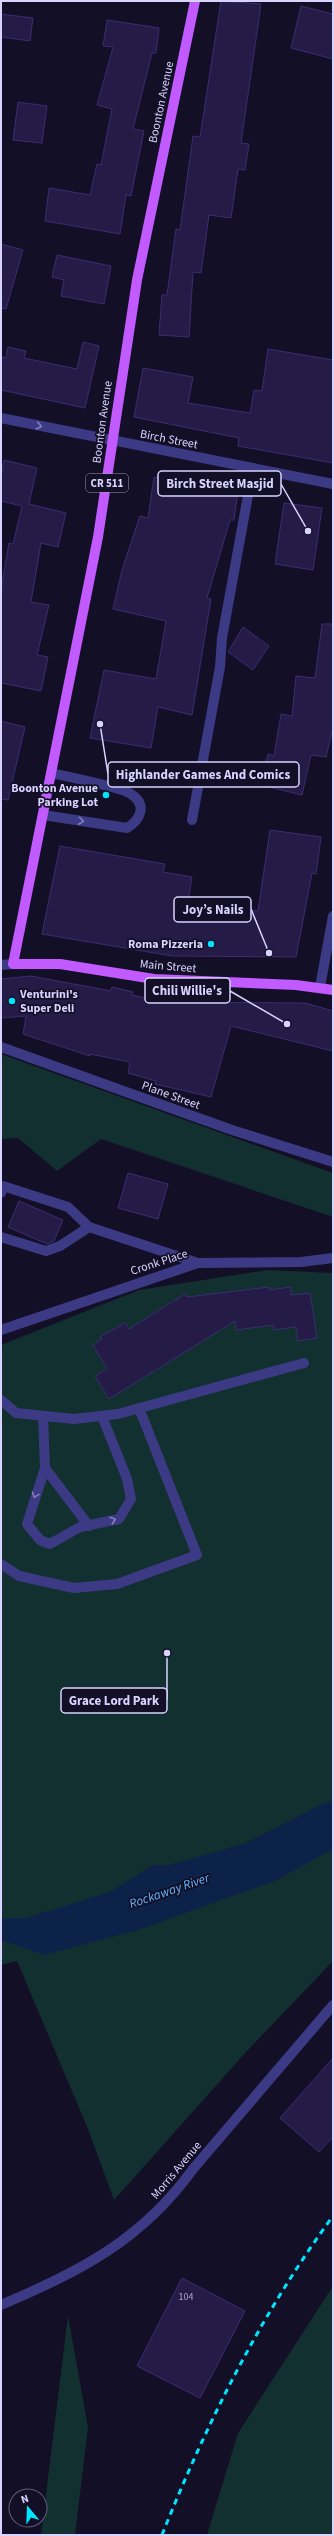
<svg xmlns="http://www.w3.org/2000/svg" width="334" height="2536" font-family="'Source Sans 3',sans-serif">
  <rect width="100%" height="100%" fill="#130f26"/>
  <g fill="#12302f">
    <polygon points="1,1054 333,1173 333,1217 101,1139 57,1171 18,1138 1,1139"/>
    <polygon points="268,1270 333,1273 333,1961 247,2051 114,2200 88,2129 17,1961 1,1965 1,1345 139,1290"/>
    <polygon points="333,2286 333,2535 207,2535 238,2433"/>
    <polygon points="68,2316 88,2427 75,2535 41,2535"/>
  </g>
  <polygon fill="#0c2248" points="333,1801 333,1849 277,1880 138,1930 44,1955 1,1940 1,1918 26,1918 110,1892 153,1865 169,1865 246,1843 320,1805"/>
  <g fill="#241b47" stroke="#3b2d73">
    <polygon points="221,1 261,4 241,143 249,144 245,170 238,169 231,218 209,215 201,273 193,272 189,337 159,335 162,295 167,295 176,229 180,230 193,136 200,137"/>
    <polygon points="301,6 333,14 333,59 291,48"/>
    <polygon points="1,14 33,18 30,41 1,37"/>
    <polygon points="107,20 159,28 156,53 152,53 133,129 144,131 131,196 126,195 120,234 45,221 49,188 90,195 97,164 101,165 112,109 97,105 113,47 103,46"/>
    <polygon points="18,102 47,106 42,143 13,140"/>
    <polygon points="1,244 23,250 6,309 1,308"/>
    <polygon points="57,255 111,266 104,304 61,296 64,280 52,277"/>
    <polygon points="83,342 99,346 85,408 1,390 1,357 6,358 8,347 26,351 24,358 77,369"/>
    <polygon points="268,349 333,360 333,463 238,446 239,438 134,417 143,368 193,377 188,403 250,413 254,390 262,391"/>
    <polygon points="4,460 37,468 29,504 66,513 58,547 41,543 31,602 49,605 37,655 48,657 41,691 1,683 1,590 9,543 13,544 22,506 1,501 1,475"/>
    <polygon points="154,477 238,490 234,520 230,520 207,598 211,599 192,715 158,707 151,748 90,738 104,670 156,679 166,621 113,609 122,570 140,516 148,518"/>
    <polygon points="284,503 322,508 313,570 275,564"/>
    <polygon points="322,624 333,624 333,727 326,757 311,755 302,795 261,785 268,754 274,756 281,714 292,716 296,676 315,678"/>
    <polygon points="243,627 269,646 253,670 228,652"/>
    <polygon points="1,721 25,727 8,800 1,799"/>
    <polygon points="270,830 321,837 316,874 312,873 296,957 172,956 42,934 60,846 165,864 163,872 192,877 188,901 258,911"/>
    <polygon points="31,976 111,991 112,987 133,992 132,995 166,1002 305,1003 333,1011 333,1051 231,1026 211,1097 155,1084 156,1081 128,1073 130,1062 90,1054 90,1056 23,1034 26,1016 1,1018 1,979"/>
    <polygon points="128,1173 168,1184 158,1219 118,1208"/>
    <polygon points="19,1201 63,1220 54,1241 47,1244 8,1227"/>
    <polygon points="269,1287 269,1290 291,1287 291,1295 310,1293 317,1338 298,1341 296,1327 274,1330 274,1325 236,1330 235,1321 109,1399 95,1376 107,1369 93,1345 102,1339 100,1337 125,1323 129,1329 185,1294 187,1297"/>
    <polygon points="333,2058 333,2137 319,2152 280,2118"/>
    <polygon points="182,2278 245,2311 200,2398 137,2366"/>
  </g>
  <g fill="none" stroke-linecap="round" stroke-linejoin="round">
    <g stroke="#3d3a85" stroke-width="10">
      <polyline points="1,418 333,484"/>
      <path d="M 43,815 L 127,828 C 140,820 148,805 131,794 C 120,787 68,777 51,773"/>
      <polyline points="192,820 220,667 222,638 253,468"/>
      <polyline points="1,965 13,964"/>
      <polyline points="320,987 333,916"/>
      <polyline points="1,1047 232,1130 333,1162"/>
      <polyline points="1,1193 3,1186 68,1207 89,1227 198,1263"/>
      <polyline points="1,1237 46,1251 60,1246 89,1227"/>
      <polyline points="1,1330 198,1263 301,1262 333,1258"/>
      <polyline points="1,1400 16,1413 74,1419 118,1414 304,1363"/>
      <polyline points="43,1416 45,1468 27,1524 40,1540 50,1544 80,1527 119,1519 131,1499 127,1479 102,1416"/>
      <polyline points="45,1468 89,1526"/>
      <polyline points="1,1564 19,1576 74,1588 117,1584 197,1555 139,1408"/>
      <path d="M 1,2305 C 80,2271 141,2241 193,2169 L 333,2005"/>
    </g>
    <polyline stroke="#c25bff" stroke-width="10" points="195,1 137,280 98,537 13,964 60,964 154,979 296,985 333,990"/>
    <path stroke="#00e5ff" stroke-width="3" stroke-dasharray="6 5" stroke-linecap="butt" d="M 162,2535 C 207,2422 261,2314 333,2216"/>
  </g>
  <defs><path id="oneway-chevron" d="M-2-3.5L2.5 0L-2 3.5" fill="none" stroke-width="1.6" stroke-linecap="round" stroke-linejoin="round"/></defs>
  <g stroke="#837fbc">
    <use href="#oneway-chevron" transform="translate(39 426) rotate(12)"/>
    <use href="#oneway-chevron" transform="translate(81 821) rotate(8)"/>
    <use href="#oneway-chevron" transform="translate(35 1495) rotate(110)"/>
    <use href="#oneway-chevron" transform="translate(113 1520) rotate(-18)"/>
  </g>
  <g fill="#00e5ff" stroke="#130f26" stroke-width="1.5">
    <circle cx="106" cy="795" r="4"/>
    <circle cx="211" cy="944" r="4"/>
    <circle cx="12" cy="1001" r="4"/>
  </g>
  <g text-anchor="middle" stroke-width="3.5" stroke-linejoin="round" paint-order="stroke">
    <g font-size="10" fill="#aca6d1">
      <text x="186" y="2300">104</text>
    </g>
    <rect fill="#130f26" stroke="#9e99be" stroke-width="1" x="86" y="474" width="42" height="18" rx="3"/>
    <g font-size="11" font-weight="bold" fill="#d9d4ff">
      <text x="107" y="487">CR 511</text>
    </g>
    <g font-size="12" fill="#d9d4ff" stroke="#130f26">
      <text transform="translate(161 102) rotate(-78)" y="4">Boonton Avenue</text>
      <text transform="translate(102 422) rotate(-82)" y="4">Boonton Avenue</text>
      <text transform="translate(169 439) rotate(11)" y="4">Birch Street</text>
      <text transform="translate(168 966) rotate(5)" y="4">Main Street</text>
      <text transform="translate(171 1095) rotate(20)" y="4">Plane Street</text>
      <text transform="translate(159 1262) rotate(-18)" y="4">Cronk Place</text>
      <text transform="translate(176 2170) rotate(-50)" y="4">Morris Avenue</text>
    </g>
    <g font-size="12" font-weight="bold" fill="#d9d4ff" stroke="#130f26" text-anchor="end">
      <text x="98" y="792">Boonton Avenue<tspan x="98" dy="14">Parking Lot</tspan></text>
      <text x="203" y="948">Roma Pizzeria</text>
      <text x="20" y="998" text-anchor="start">Venturini's<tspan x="20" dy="14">Super Deli</tspan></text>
    </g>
    <g font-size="13" font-style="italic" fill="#62b6ff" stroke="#130f26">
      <text transform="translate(169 1890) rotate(-19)" y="5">Rockaway River</text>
    </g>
  </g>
  <path fill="none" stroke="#d9d4ff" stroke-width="1.5" d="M308 531L281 484M100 724L108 774M269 953L251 909M287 1024L230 991M167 1653L167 1700"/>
  <g fill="#d9d4ff" stroke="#130f26" stroke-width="1.5">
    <circle cx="308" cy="531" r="4"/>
    <circle cx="100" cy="724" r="4"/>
    <circle cx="269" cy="953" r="4"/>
    <circle cx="287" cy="1024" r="4"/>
    <circle cx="167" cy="1653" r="4"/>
  </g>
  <g fill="#130f26" stroke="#d9d4ff" stroke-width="1.5">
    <rect x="158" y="471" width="123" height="25" rx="4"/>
    <rect x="108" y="762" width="191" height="25" rx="4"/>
    <rect x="174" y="897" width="77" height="25" rx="4"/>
    <rect x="145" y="978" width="85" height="25" rx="4"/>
    <rect x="61" y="1688" width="106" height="25" rx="4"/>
  </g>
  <g font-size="13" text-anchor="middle" font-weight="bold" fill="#d9d4ff">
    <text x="220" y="488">Birch Street Masjid</text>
    <text x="203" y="779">Highlander Games And Comics</text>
    <text x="213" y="914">Joy’s Nails</text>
    <text x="187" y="995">Chili Willie's</text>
    <text x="114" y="1705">Grace Lord Park</text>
  </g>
  <rect width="334" height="2536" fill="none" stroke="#d9d4ff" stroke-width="4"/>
  <g transform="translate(28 2508) rotate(341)"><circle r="19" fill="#130f26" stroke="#625e7d"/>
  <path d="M0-3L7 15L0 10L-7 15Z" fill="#00e5ff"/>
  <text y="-6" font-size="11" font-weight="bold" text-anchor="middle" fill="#d9d4ff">N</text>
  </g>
</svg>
